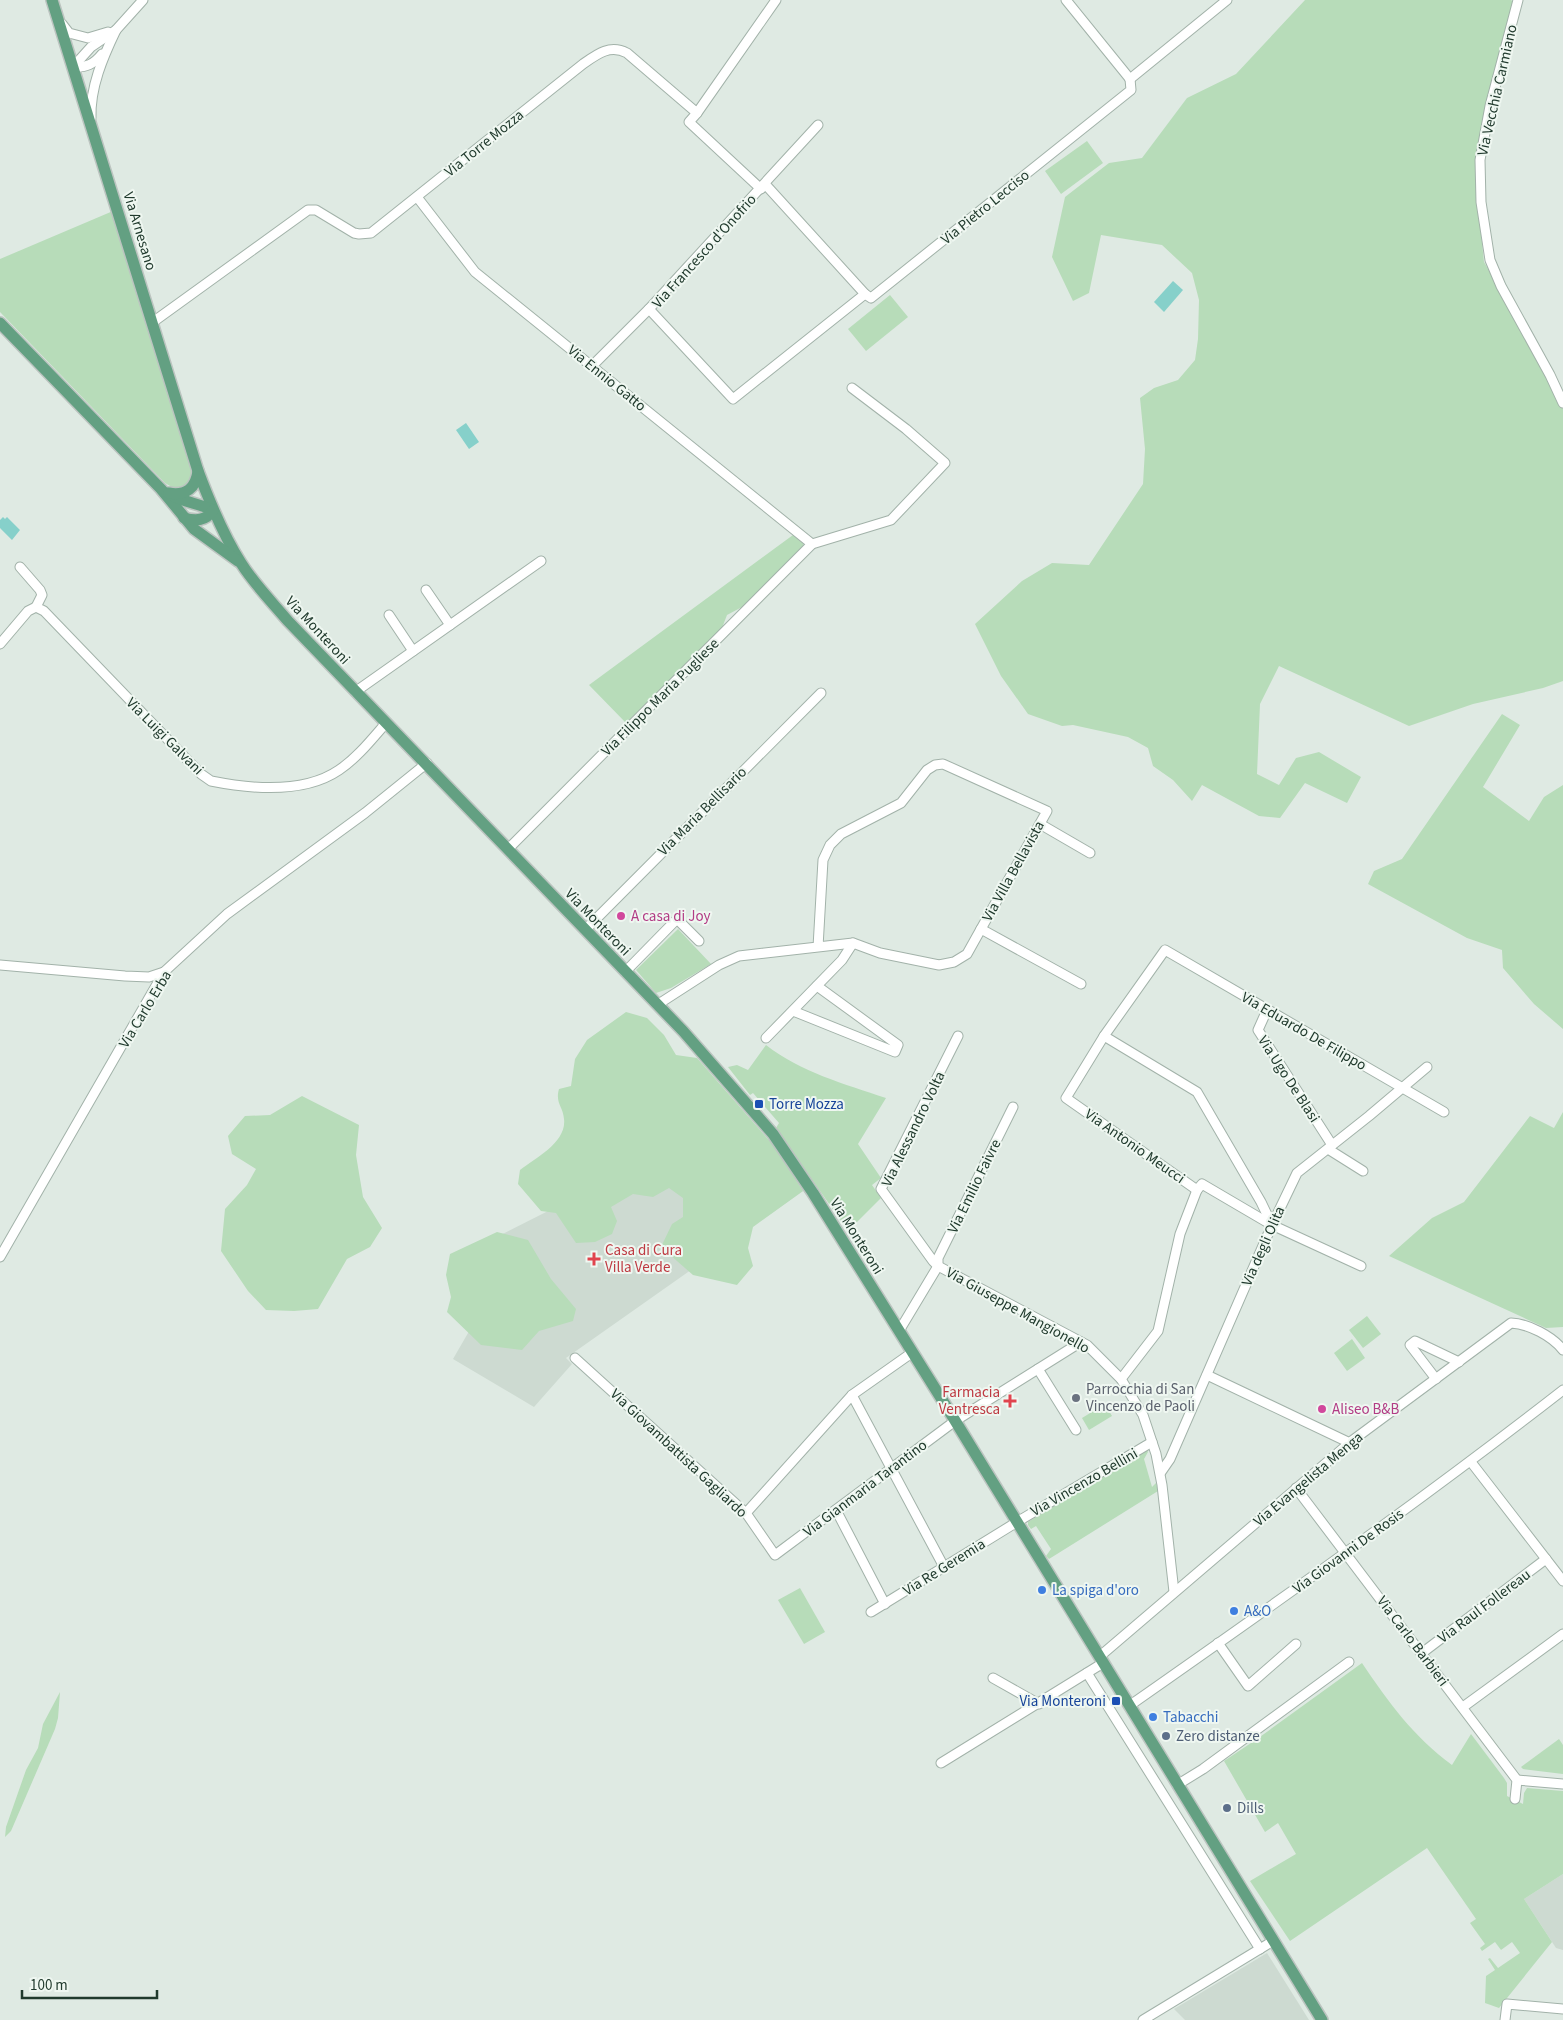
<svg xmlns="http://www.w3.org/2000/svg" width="1563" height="2020" font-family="'Source Sans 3',sans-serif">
  <rect width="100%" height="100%" fill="#dfeae3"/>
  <g fill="#cddad1">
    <polygon points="698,1117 774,1146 803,1191 566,1358 572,1364 534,1407 453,1359 490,1295 477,1247 554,1208"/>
    <polygon points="1563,1874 1563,1950 1556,1948 1524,1899"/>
    <polygon points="1267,1953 1309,2020 1185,2020 1174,2009"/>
  </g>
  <g fill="#b7dcb9">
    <polygon points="1305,0 1511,0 1515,3 1478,155 1475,172 1476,186 1484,262 1550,379 1563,409 1563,681 1543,688 1473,704 1409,726 1279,666 1260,704 1257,774 1279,785 1296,758 1319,752 1361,777 1347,803 1305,783 1280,818 1259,816 1202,785 1192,801 1173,780 1153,766 1148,748 1128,737 1073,725 1062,726 1028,714 1001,676 975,624 1022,581 1052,563 1089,565 1143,484 1145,449 1140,398 1154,388 1178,380 1195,360 1198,339 1199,300 1192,273 1162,245 1101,235 1089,293 1073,301 1052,257 1065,197 1109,163 1142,158 1187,98 1236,74"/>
    <polygon points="1087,141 1103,163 1061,194 1045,171"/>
    <polygon points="113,211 194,472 189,486 175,489 165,483 0,312 0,259"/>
    <polygon points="890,295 908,317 866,351 848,329"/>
    <polygon points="793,535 803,543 804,546 802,549 742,607 727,615 722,628 684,667 626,723 589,685"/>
    <polygon points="1502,714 1520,725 1483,787 1529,821 1544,797 1563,785 1563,1029 1534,1004 1503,968 1502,950 1467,938 1368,884 1374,871 1402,859"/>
    <polygon points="678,929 711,964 671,988 656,993 636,970"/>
    <path d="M 626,1012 L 647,1018 L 664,1035 L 676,1055 L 697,1058 L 774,1146 L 803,1191 L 753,1227 L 748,1248 L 753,1266 L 737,1285 L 693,1275 L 661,1247 L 672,1224 L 683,1217 L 683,1198 L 669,1188 L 653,1197 L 633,1194 L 611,1207 L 617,1221 L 612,1234 L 595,1242 L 576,1243 L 556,1213 L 541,1211 L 518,1184 L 520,1170 C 536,1158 567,1142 564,1119 C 563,1106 555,1103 559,1089 L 571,1086 L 575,1059 L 587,1040 Z"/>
    <path d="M 766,1045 C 801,1072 844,1084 886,1098 L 858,1144 L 881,1178 L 872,1185 L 881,1198 L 848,1231 L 776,1128 L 779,1123 L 753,1093 L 750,1095 L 728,1067 L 737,1065 L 748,1070 Z"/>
    <polygon points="302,1096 359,1125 356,1155 363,1197 382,1228 370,1247 347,1259 318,1309 294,1311 266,1310 248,1291 221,1251 225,1209 247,1185 256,1169 232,1154 228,1136 245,1116 270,1115"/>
    <polygon points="1563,1112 1563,1327 1546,1328 1389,1256 1432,1218 1464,1202 1530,1116 1554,1128"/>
    <polygon points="497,1232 528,1240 551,1279 576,1309 573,1321 539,1331 522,1350 481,1345 447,1312 451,1297 446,1275 450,1254"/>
    <polygon points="1367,1316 1381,1334 1363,1348 1349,1330"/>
    <polygon points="1352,1339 1365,1358 1347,1371 1334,1353"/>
    <polygon points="1105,1404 1112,1416 1089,1430 1082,1418"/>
    <polygon points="1147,1450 1148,1452 1144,1459 1152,1487 1156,1483 1158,1491 1049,1559 1046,1556 1051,1549 1036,1526 1031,1529 1028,1525 1028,1522"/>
    <polygon points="800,1588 825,1632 804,1644 778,1600"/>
    <path d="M 1362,1663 C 1389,1703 1413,1736 1452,1765 L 1471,1734 L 1504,1778 L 1507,1783 L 1507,1796 L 1523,1804 L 1524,1793 L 1527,1788 L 1563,1791 L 1563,1874 L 1524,1899 L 1552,1942 L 1499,2008 L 1485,2003 L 1486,1976 L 1495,1970 L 1488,1959 L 1490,1958 L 1498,1968 L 1520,1953 L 1512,1942 L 1501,1950 L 1495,1942 L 1482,1951 L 1480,1948 L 1485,1944 L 1470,1923 L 1476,1919 L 1427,1848 L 1290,1941 L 1250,1881 L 1296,1854 L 1278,1823 L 1265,1832 L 1224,1761 L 1257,1739 Z"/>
    <polygon points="60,1692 58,1718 55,1729 11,1831 5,1837 6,1827 26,1770 38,1748 43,1724"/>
    <polygon points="1559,1739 1563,1745 1563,1774 1523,1769 1521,1767"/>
  </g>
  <g fill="#86d0ca">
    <polygon points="1173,281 1183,290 1164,312 1154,302"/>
    <polygon points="466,423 479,442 469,449 456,430"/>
    <polygon points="3,517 5,519 7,517 20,530 12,540 0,528 0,520"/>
  </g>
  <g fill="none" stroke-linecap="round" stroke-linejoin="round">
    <defs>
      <g id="minor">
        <polyline points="1066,0 1130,79"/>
        <polyline points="1518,0 1490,106 1480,160 1481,202 1490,260 1501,286 1550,375 1563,403"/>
        <polyline points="62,24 69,33 88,38 108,32"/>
        <polyline points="73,67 91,47 116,30 143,0"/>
        <path d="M 73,67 C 86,68 94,64 102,54"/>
        <polyline points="1130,79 1227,0"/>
        <polyline points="697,113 689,122 761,189"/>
        <path d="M 91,118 C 90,87 103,57 116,30"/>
        <polyline points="818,125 649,309 733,399 865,294 871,298 1131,90 1130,79"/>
        <polyline points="765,184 865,294"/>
        <polyline points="417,197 475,272 812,544"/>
        <path d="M 153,322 L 308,210 L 316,210 L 354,233 L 359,234 L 371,233 L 583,64 C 597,54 610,44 627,53 L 697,113 L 776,0"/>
        <polyline points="592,366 649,309"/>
        <path d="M 20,567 L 40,590 L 42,595 L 36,607 L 44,611 L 201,774 L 211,781 C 251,789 304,794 339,770 C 357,758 372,739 386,723"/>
        <polyline points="426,590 450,625"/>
        <polyline points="389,615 413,651"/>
        <polyline points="0,644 28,611 36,607"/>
        <polyline points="355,692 541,561"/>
        <polyline points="1040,824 1090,853"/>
        <polyline points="508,849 812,544 891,520 945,463 906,429 852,388"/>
        <polyline points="981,929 1081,984"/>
        <polyline points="585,930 821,693"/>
        <polyline points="0,965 125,976 149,977 164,972"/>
        <polyline points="625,972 677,919 699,941"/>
        <polyline points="657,1005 719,965 739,956 853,943 880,953 939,965 954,962 967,954 1047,811 943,764 935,765 927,770 901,803 841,834 830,845 823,860 818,947"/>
        <polyline points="1267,1010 1258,1030 1332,1145"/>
        <polyline points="793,1011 895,1052 898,1045 817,986"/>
        <polyline points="1104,1036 1197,1092 1261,1202 1272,1225"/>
        <polyline points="766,1038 842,960 853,943"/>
        <polyline points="1328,1149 1363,1171"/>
        <polyline points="0,1257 164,972 227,914 365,813 427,763"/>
        <polyline points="938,1266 933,1261 881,1189 958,1036"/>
        <polyline points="938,1266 938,1258 1013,1107"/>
        <polyline points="1361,1266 1272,1225 1202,1184 1197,1190 1066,1098 1104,1036 1165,950 1444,1112"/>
        <polyline points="899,1331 938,1266 1087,1345 1121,1379 1143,1415 1156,1454 1162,1485 1174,1592"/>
        <polyline points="575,1358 746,1513 775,1555 955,1421 1081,1342"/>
        <polyline points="1038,1369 1076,1430"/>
        <polyline points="1207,1375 1350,1443"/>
        <polyline points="1121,1379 1158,1331 1180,1234 1197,1190"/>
        <polyline points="1436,1379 1410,1345 1415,1341 1459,1362"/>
        <polyline points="852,1395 944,1567"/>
        <polyline points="1471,1462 1563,1581"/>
        <polyline points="1161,1472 1170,1459 1272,1225 1297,1173 1369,1116 1427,1067"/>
        <polyline points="1296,1488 1517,1780 1515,1799"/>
        <polyline points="836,1510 885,1604"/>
        <polyline points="746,1513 852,1395 913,1352"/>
        <polyline points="871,1612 1017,1522 1152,1442"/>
        <polyline points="1218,1643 1248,1686 1296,1644"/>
        <polyline points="1422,1653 1546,1559"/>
        <path d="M 1099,1657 L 1353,1440 L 1511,1323 C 1529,1324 1552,1336 1563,1350"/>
        <polyline points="1087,1673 1260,1949"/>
        <polyline points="993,1678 1039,1704"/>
        <path d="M 1129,1706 C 1276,1603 1422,1500 1563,1390"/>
        <polyline points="1463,1707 1563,1634"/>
        <polyline points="941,1763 1103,1663"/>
        <polyline points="1517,1780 1563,1784"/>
        <polyline points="1177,1785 1203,1769 1349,1662"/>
        <polyline points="1143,2020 1273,1941"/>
        <polyline points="1505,2020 1507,2004 1563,2009"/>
      </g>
      <g id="major">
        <path d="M 52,0 L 198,471 C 210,503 223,535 241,563 C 254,584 272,602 288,621 L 683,1031 L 773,1134 L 813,1193 L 951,1414 L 1322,2020"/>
        <polyline points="0,323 161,489 194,529 238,561"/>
        <path d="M 167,493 C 182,502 198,503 213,510"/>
        <path d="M 169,493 C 186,496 196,488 198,471"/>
        <path d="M 184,518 C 196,521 206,521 213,510"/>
      </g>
    </defs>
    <use href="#minor" stroke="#a2b2a9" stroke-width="11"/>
    <use href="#major" stroke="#bcc4c0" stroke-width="14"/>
    <use href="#minor" stroke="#fff" stroke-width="9"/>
    <use href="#major" stroke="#63a082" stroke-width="11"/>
  </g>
  <g fill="#d1479c" stroke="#eff7f1" stroke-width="2">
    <circle cx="621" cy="916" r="5"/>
    <circle cx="1322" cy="1409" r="5"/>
  </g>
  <g fill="#1a4fb4" stroke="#eff7f1" stroke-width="2">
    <rect x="754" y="1099" width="10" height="10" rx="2.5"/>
    <rect x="1111" y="1696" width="10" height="10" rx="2.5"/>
  </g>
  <g fill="#e0444e" stroke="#eff7f1" stroke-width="2">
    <path d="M591.5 1251.5h5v5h5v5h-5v5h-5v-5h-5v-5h5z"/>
    <path d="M1007.5 1393.5h5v5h5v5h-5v5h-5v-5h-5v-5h5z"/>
  </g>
  <circle fill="#6b7280" stroke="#eff7f1" stroke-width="2" cx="1076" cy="1398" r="5"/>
  <g fill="#3f7fe0" stroke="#eff7f1" stroke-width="2">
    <circle cx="1042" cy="1590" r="5"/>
    <circle cx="1234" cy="1611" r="5"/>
    <circle cx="1153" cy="1717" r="5"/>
  </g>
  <g fill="#5c6f8a" stroke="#eff7f1" stroke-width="2">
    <circle cx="1166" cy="1736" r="5"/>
    <circle cx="1227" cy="1808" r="5"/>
  </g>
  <g text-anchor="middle" stroke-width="4" stroke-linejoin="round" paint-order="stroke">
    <g font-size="15" fill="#203a2d" stroke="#eff7f1">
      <text transform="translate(1497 90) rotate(-77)" y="5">Via Vecchia Carmiano</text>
      <text transform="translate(484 143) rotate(-39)" y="5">Via Torre Mozza</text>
      <text transform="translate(985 207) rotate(-39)" y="5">Via Pietro Lecciso</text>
      <text transform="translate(140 231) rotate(73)" y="5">Via Arnesano</text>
      <text transform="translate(704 251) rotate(-48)" y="5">Via Francesco d'Onofrio</text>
      <text transform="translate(607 378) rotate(39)" y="5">Via Ennio Gatto</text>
      <text transform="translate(318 630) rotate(47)" y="5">Via Monteroni</text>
      <text transform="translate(660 697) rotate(-45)" y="5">Via Filippo Maria Pugliese</text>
      <text transform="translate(165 736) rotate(45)" y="5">Via Luigi Galvani</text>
      <text transform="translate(702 811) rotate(-45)" y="5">Via Maria Bellisario</text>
      <text transform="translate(1013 871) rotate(-61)" y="5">Via Villa Bellavista</text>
      <text transform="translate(598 922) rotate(46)" y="5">Via Monteroni</text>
      <text transform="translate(145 1009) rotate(-59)" y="5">Via Carlo Erba</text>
      <text transform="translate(1304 1031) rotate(30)" y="5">Via Eduardo De Filippo</text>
      <text transform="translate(1289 1079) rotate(57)" y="5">Via Ugo De Blasi</text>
      <text transform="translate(913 1129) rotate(-64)" y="5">Via Alessandro Volta</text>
      <text transform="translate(1135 1146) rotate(35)" y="5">Via Antonio Meucci</text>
      <text transform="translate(974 1186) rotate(-64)" y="5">Via Emilio Faivre</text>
      <text transform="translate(857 1236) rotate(58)" y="5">Via Monteroni</text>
      <text transform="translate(1263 1246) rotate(-66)" y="5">Via degli Olita</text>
      <text transform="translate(1018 1310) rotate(29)" y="5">Via Giuseppe Mangionello</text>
      <text transform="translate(679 1453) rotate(43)" y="5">Via Giovambattista Gagliardo</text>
      <text transform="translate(1308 1479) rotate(-40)" y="5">Via Evangelista Menga</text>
      <text transform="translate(1084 1482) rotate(-30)" y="5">Via Vincenzo Bellini</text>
      <text transform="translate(865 1488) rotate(-37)" y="5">Via Gianmaria Tarantino</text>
      <text transform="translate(1348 1551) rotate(-36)" y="5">Via Giovanni De Rosis</text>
      <text transform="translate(944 1567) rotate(-32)" y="5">Via Re Geremia</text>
      <text transform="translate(1484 1606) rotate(-37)" y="5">Via Raul Follereau</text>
      <text transform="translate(1413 1641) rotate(53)" y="5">Via Carlo Barbieri</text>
    </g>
    <g font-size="15" fill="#b23c85" stroke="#eff7f1" text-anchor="start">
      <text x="631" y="921">A casa di Joy</text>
      <text x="1332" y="1414">Aliseo B&amp;B</text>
    </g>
    <g font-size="15" fill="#164399" stroke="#eff7f1" text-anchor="start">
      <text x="769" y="1109">Torre Mozza</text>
      <text x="1106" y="1706" text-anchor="end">Via Monteroni</text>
    </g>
    <g font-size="15" fill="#be3a42" stroke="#eff7f1" text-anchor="start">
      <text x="605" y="1255">Casa di Cura<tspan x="605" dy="17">Villa Verde</tspan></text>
      <text x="1000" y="1397" text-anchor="end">Farmacia<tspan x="1000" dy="17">Ventresca</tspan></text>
    </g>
    <g font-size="15" fill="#5b616d" stroke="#eff7f1" text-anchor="start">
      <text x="1086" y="1394">Parrocchia di San<tspan x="1086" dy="17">Vincenzo de Paoli</tspan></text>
    </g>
    <g font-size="15" fill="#366cbe" stroke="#eff7f1" text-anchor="start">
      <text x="1052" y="1595">La spiga d'oro</text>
      <text x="1244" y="1616">A&amp;O</text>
      <text x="1163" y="1722">Tabacchi</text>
    </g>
    <g font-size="15" fill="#4e5e75" stroke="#eff7f1" text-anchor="start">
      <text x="1176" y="1741">Zero distanze</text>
      <text x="1237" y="1813">Dills</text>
    </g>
  </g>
  <path d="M22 1990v8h135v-8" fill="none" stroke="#203a2d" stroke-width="2.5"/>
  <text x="30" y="1990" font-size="15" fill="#203a2d" stroke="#eff7f1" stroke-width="4" paint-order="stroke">100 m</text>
</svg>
